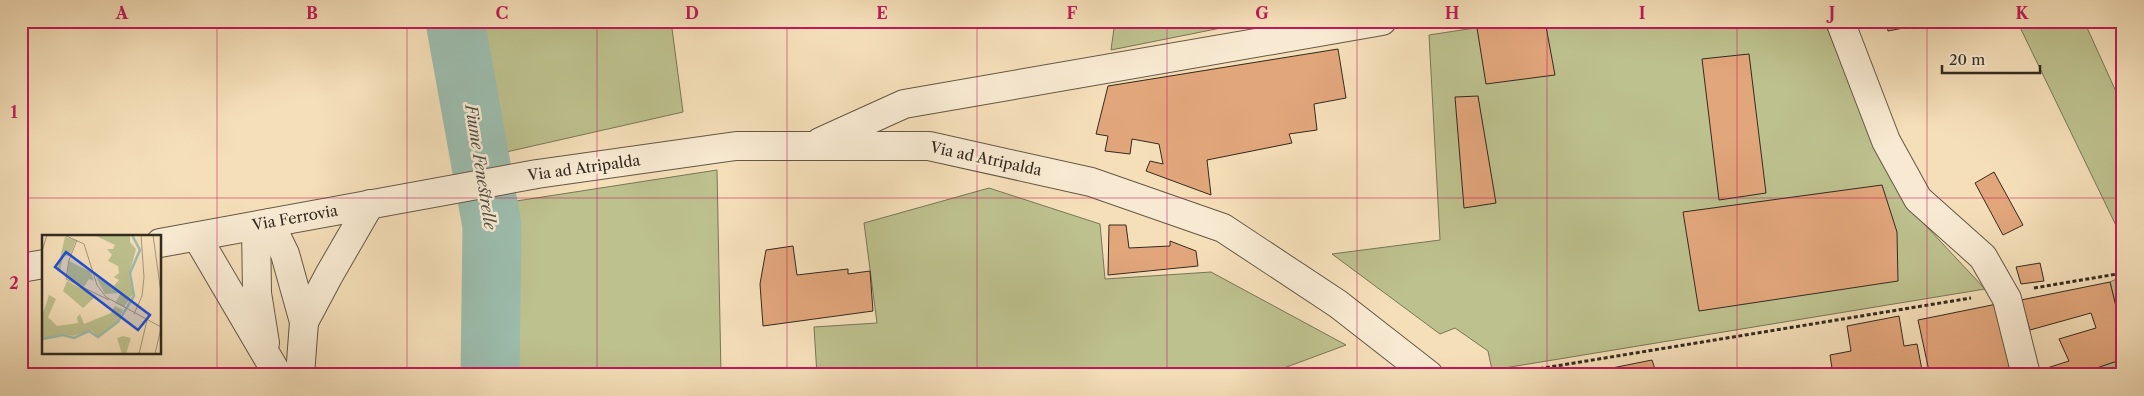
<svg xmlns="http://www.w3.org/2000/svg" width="2144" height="396" font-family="'Libre Caslon Text',serif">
  <rect width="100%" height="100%" fill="#f5dfb9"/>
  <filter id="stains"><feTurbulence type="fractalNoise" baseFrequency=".004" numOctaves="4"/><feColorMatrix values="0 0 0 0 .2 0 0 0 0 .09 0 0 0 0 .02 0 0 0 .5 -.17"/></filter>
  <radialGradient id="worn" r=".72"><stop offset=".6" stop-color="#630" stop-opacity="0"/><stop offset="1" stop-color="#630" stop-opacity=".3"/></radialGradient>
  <g fill="#bdc18e" stroke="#787657">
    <polygon points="469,21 671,21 683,112 493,155"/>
    <polygon points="1115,21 1256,21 1111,50"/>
    <polygon points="1520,21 1824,21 1872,135 1913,212 1985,289 1492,370 1488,351 1455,328 1440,334 1332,254 1440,240 1429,35"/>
    <polygon points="2017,21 2084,21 2123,107 2123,240"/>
    <polygon points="717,170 721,375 517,375 510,202"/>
    <polygon points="989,188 1100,224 1105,279 1211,272 1346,345 1265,375 817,375 814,327 877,323 864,223"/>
    <polygon points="2123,276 2123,335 2110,282"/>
    <polygon points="2123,359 2123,375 2076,375"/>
  </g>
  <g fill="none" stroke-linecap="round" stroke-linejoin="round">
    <polyline stroke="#9cbdae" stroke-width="59" points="455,21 492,226 490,375"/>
  </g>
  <g fill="#e2a67b" stroke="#332a20">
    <polygon points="1536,21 1545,21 1555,75 1486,84 1477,28"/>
    <polygon points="1886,21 1939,21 1888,31"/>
    <polygon points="1338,49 1346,98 1314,104 1317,130 1289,134 1292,143 1207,160 1211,195 1146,171 1150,161 1163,164 1159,144 1132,139 1130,154 1105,151 1108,136 1096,134 1108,86"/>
    <polygon points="1749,54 1766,193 1719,200 1702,59"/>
    <polygon points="1478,96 1496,203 1464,208 1455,97"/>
    <polygon points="1994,172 2023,225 2003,235 1975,183"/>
    <polygon points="1882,185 1897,232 1898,281 1699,311 1683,212"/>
    <polygon points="1109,225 1126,225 1129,248 1170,246 1170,241 1196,251 1198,266 1108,275"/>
    <polygon points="793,246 797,275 848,269 848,274 870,271 873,311 763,326 760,284 766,250"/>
    <polygon points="2040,263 2044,281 2021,284 2016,267"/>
    <polygon points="2110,282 2123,335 2123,359 2076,375 2047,375 2044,369 2069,361 2059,339 2096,328 2091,313 2030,330 2021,300"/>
    <polygon points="1997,304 2011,375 1945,375 1944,368 1929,371 1918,320"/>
    <polygon points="1899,316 1904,346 1917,344 1923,375 1833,375 1830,355 1851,351 1847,326"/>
    <polygon points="1652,360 1657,375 1577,375"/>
  </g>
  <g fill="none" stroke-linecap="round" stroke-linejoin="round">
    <defs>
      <g id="minor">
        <polyline points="1840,21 1886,141 1918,199 1983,257 2007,299 2026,375"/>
        <polyline points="820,142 904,104 1382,21"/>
        <polyline points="270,223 285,254 304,322 300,375"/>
        <polyline points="256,226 257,293 265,343"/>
        <polyline points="197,237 278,375"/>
        <polyline points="160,243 537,174 736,146 929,146 1091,182 1223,228 1338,304 1429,375"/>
        <polyline points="21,268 44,264"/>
        <polyline points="304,322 329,275 370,204"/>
      </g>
    </defs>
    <use href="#minor" stroke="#645746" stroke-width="30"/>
    <g stroke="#332a20" stroke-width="3" stroke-dasharray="4 2.5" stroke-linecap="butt">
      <polyline points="2034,288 2117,274"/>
      <polyline points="1501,375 1971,298"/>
    </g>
    <use href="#minor" stroke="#f8ead2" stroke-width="28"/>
  </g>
  <path fill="none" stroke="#c2185b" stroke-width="1" stroke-opacity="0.55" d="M 217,21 L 217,375M 407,21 L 407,375M 597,21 L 597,375M 787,21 L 787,375M 977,21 L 977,375M 1167,21 L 1167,375M 1357,21 L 1357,375M 1547,21 L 1547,375M 1737,21 L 1737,375M 1927,21 L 1927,375M 21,198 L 2123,198"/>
  <g text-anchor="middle" stroke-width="5" stroke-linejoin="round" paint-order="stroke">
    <g font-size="15" fill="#332a20" stroke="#f8ead2">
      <text transform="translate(986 159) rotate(12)" y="5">Via ad Atripalda</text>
      <text transform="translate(584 168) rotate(-8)" y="5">Via ad Atripalda</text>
      <text transform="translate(295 218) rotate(-10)" y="5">Via Ferrovia</text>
    </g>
    <g font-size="16" font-style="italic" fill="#4d4f44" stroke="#f8ead2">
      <text transform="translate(481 167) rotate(81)" y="6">Fiume Fenestrelle</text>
    </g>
  </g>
  <g transform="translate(42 235)">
    <rect width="119" height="119" fill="#f5dfb9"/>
    <path d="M 52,0 L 88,0 L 88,7 L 94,14 L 87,40 L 91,59 L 82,72 L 73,68 L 79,58 L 63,59 L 54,42 L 72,51 L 77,45 L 72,42 L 77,38 L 76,31 L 66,26 L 70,20 L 65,14 L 71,14 L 73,10 ZM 23,2 L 34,5 L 28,20 L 21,22 L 18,36 L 15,36 ZM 27,26 L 49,37 L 52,46 L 47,44 L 42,52 L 25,43 ZM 25,46 L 54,61 L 41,73 L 21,56 ZM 7,60 L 14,64 L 6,82 L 15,91 L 36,88 L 35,82 L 38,79 L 42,89 L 69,78 L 73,71 L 81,75 L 75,87 L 56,101 L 49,95 L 31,101 L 22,99 L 0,104 L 0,81 ZM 81,101 L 89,103 L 84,119 L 80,119 L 75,103 Z" fill="#bdc18e"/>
    <path fill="none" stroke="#9cbdae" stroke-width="2.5" d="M 0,104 L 21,100 L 32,103 L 47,96 L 56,102 L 76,87 L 92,61 L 88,38 L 98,15 L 90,0"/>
    <path fill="none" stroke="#a7977c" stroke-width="1" d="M 22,0 L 42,9 L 55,50 L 64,62 L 119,92M 111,0 L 119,58M 35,5 L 27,25 L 24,44 L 67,65M 0,16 L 5,0M 92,79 L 100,61 L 102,42 L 99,0M 97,119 L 105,85M 113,119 L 119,93"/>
    <path fill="#1d4ed8" fill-opacity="0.15" stroke="#1d4ed8" stroke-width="2.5" d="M 24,17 L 108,80 L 96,95 L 13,32 Z"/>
    <rect width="119" height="119" fill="none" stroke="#332a20" stroke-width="2.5"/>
  </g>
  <rect width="2144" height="396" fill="none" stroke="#f5dfb9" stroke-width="55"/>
  <path d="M1942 65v8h98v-8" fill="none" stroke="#332a20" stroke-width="2.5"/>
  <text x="1949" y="65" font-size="15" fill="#332a20" stroke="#f8ead2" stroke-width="4" paint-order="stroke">20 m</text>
  <rect x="28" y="28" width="2088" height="340" fill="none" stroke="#c2185b" stroke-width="2"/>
  <g font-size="16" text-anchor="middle" font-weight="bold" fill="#c2185b">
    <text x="122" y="19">A</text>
    <text x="312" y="19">B</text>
    <text x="502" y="19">C</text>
    <text x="692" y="19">D</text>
    <text x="882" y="19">E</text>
    <text x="1072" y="19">F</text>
    <text x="1262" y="19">G</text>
    <text x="1452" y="19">H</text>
    <text x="1642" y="19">I</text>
    <text x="1832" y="19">J</text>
    <text x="2022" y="19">K</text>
    <text x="14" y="118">1</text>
    <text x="14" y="289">2</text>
  </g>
  <rect width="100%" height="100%" filter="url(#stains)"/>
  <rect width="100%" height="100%" fill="url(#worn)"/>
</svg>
